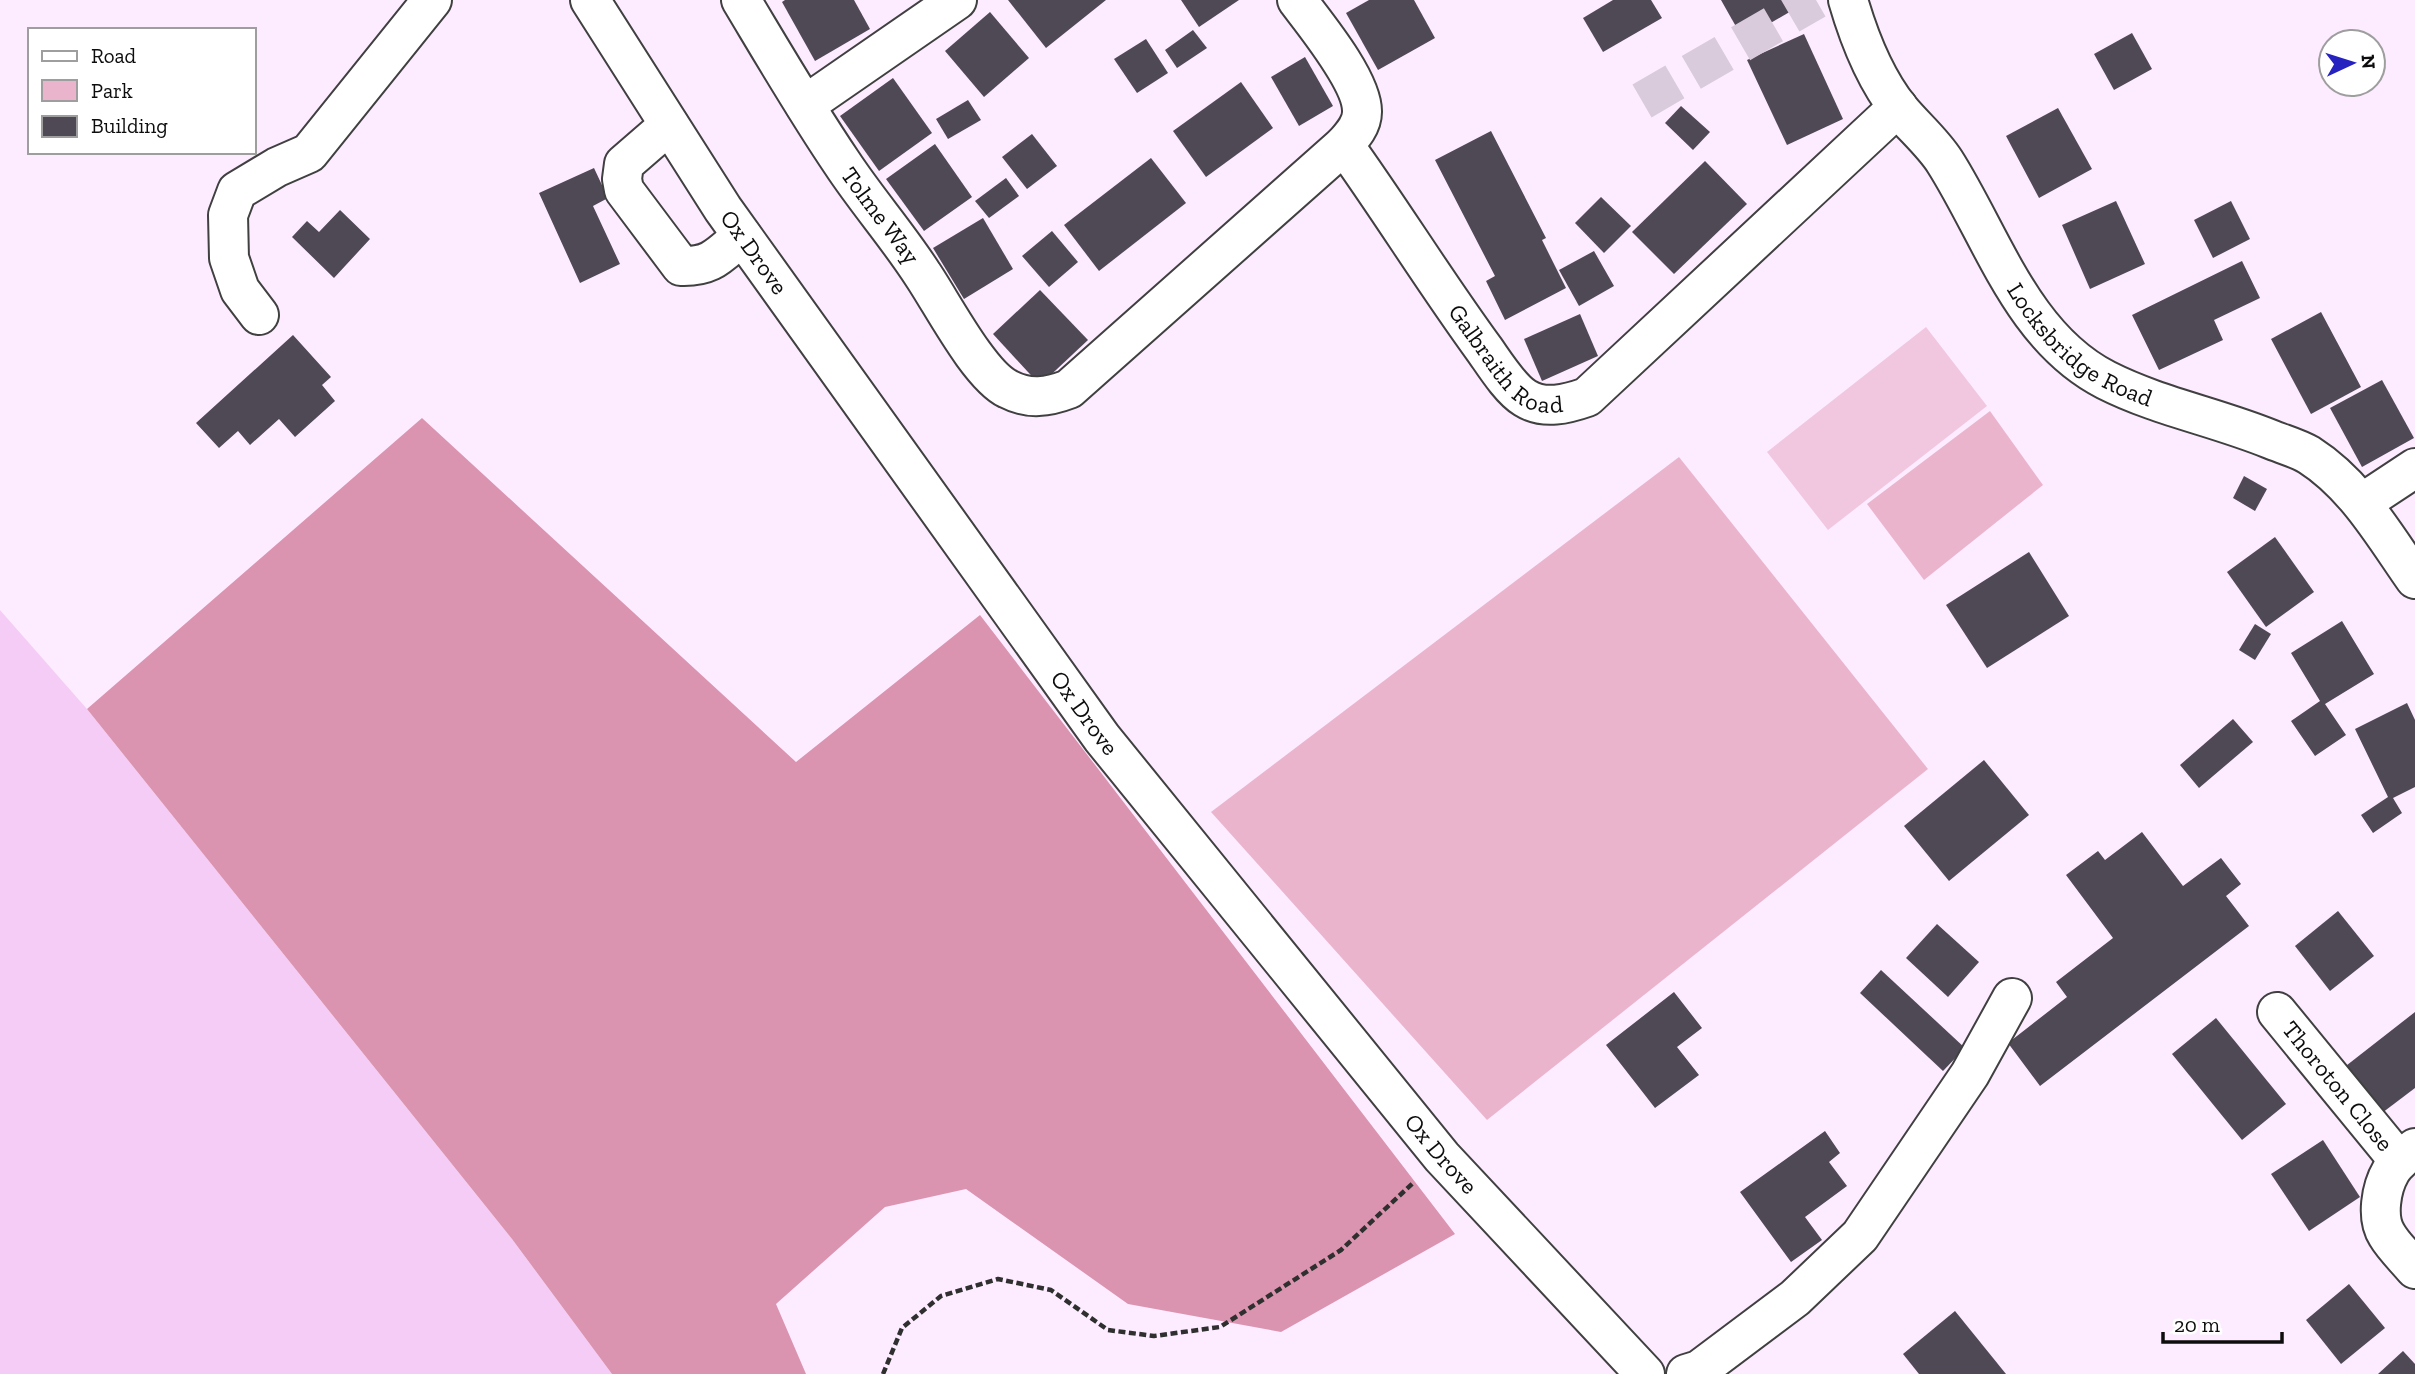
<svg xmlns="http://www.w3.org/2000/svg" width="2415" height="1374" font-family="'Zilla Slab',serif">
  <rect width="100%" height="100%" fill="#fdecff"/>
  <polygon fill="#f5ccf5" points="0,610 87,709 512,1239 612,1374 0,1374"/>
  <g fill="#eab5cc">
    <polygon points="1990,411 2043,485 1924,580 1867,504"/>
    <polygon points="1679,457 1928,769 1487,1120 1211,812"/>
  </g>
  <polygon fill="#db94af" points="422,418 796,762 980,615 1455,1234 1281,1332 1128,1304 966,1189 885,1207 776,1304 806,1374 612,1374 512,1239 87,709"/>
  <polygon fill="#f1c7df" points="1926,327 1987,406 1828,530 1767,452"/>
  <g fill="#4f4955">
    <polygon points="785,0 854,0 870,29 815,61 782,2"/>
    <polygon points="1008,0 1106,0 1046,48"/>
    <polygon points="1181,0 1239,0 1199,27"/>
    <polygon points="1369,0 1414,0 1435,38 1378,70 1346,13"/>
    <polygon points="1613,0 1651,0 1662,18 1603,52 1583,18"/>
    <polygon points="1721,0 1787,0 1793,10 1743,39"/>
    <polygon points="990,12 1029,58 984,97 945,51"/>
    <polygon points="1193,30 1207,48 1177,68 1165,50"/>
    <polygon points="2132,33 2152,69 2114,90 2094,54"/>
    <polygon points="1804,34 1843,119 1787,145 1747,60"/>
    <polygon points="1146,39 1168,73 1137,93 1114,59"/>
    <polygon points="1305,57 1333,106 1299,126 1271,77"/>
    <polygon points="893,78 932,133 879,171 840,116"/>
    <polygon points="1241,82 1273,128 1206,177 1173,131"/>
    <polygon points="968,100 981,120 948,139 936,119"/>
    <polygon points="1681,106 1710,132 1693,150 1665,123"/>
    <polygon points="2058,108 2092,169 2039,198 2006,136"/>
    <polygon points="1491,131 1546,238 1542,240 1566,288 1505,320 1486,281 1495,276 1435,160"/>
    <polygon points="1032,134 1057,166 1027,189 1002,157"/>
    <polygon points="935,144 972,197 924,231 886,179"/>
    <polygon points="1151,158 1186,203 1099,271 1064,225"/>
    <polygon points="1705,161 1747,204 1674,274 1632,232"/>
    <polygon points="594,168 608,198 593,206 620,264 580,283 539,193"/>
    <polygon points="1006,178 1019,196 989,218 975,201"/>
    <polygon points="1601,197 1631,226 1604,253 1575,223"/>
    <polygon points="2116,201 2145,264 2090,289 2062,225"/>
    <polygon points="2231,201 2250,239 2213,258 2194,220"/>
    <polygon points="340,210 370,239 334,278 292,237 307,221 319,232"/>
    <polygon points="983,218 1013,269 964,299 933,248"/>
    <polygon points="1052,231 1078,262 1049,287 1022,256"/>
    <polygon points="1594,251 1614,286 1579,306 1559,270"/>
    <polygon points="2242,261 2260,298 2214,320 2223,340 2159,370 2132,315"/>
    <polygon points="1040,290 1088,340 1040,385 993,334"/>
    <polygon points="2321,312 2361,387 2311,414 2271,339"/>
    <polygon points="1580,314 1598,356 1542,381 1524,339"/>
    <polygon points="293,335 331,377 322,385 335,401 295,437 279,419 250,445 238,431 219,448 196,423"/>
    <polygon points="2382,380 2414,438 2362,467 2330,408"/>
    <polygon points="2244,476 2267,489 2255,511 2233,498"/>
    <polygon points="2275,537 2314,592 2266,627 2227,572"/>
    <polygon points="2029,552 2069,616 1987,668 1946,605"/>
    <polygon points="2342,621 2374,674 2325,704 2346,735 2315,756 2291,721 2320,701 2291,653"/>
    <polygon points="2255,624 2271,634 2255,660 2239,650"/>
    <polygon points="2407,703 2415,720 2415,787 2393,798 2402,813 2373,833 2361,815 2388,797 2355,729"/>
    <polygon points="2233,719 2253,742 2199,788 2180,765"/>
    <polygon points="1984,760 2029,815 1949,881 1904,826"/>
    <polygon points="2142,832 2183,886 2221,858 2241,884 2226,896 2249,926 2040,1086 2008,1043 2067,997 2056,982 2113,938 2066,875 2098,851 2105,860"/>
    <polygon points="2338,911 2374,956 2330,991 2295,946"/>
    <polygon points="1937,924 1979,962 1948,997 1906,958"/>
    <polygon points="1881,970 1965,1048 1943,1071 1860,993"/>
    <polygon points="1674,992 1702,1028 1677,1047 1699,1075 1655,1108 1606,1045"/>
    <polygon points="2415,1012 2415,1088 2378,1116 2342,1069"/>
    <polygon points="2216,1018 2286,1104 2242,1140 2172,1054"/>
    <polygon points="1825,1131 1840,1153 1829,1162 1847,1186 1805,1217 1822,1240 1791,1262 1740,1192"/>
    <polygon points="2323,1140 2360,1197 2309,1231 2271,1174"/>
    <polygon points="2349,1284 2385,1328 2341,1364 2306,1320"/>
    <polygon points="1955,1311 2006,1374 1919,1374 1903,1354"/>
    <polygon points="2403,1351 2415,1364 2415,1374 2378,1374"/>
  </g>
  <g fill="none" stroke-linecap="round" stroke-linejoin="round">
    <polyline stroke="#d9cbdb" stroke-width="38" stroke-dasharray="38 19" stroke-linecap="butt" points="1642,101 1816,0"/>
    <defs>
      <g id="minor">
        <path id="s1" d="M 590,0 L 723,209 L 1102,738 L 1442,1157 L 1645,1374"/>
        <path id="s2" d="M 741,0 C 774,55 806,110 842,163 C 867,201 898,236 923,275 C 942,303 979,375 1008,389 C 1029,400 1048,397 1069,389 L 1344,145"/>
        <path id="s3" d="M 1297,0 C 1316,25 1363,82 1362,112 C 1362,125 1353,135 1344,145 C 1392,212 1435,282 1484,349 C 1494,363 1510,389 1525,398 C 1544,410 1567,404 1587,397 L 1898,107"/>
        <path id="s4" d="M 1848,0 C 1859,38 1875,79 1900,110 C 1914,127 1933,143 1945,162 C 1992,236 2022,337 2106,380 C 2157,406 2216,417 2270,439 C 2282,444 2297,448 2309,455 C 2356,485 2384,535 2415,579"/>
        <polyline points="805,105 957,0"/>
        <path d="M 669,125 L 624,164 L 622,179 L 624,190 L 681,266 C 712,267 719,255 742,236"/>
        <polyline points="259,315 240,290 229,258 228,215 237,191 277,167 309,153 432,0"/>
        <polyline points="2362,503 2415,468"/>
        <path id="s5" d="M 2277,1012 L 2399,1161"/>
        <path d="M 2415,1148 C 2406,1155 2397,1161 2391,1171 C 2381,1188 2376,1218 2387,1235 C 2394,1247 2406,1258 2415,1269"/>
        <polyline points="1686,1374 1699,1370 1795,1298 1860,1236 1970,1074 2012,998"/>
      </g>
    </defs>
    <use href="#minor" stroke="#404040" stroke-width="42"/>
    <polyline stroke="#2f2f2f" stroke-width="4.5" stroke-dasharray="7 3.5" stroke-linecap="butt" points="883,1374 902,1328 941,1296 998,1279 1051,1290 1108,1330 1154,1336 1220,1327 1341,1250 1413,1183"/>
    <use href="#minor" stroke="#fff" stroke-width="38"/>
  </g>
  <g text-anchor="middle" stroke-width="7" stroke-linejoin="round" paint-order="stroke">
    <g font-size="24" fill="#0d0d0d" stroke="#fff">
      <text dy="8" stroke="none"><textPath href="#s2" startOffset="257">Tolme Way</textPath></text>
      <text dy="8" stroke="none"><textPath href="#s1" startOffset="301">Ox Drove</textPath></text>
      <text dy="8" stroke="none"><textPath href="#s4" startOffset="424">Locksbridge Road</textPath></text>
      <text dy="8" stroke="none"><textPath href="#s3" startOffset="443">Galbraith Road</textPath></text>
      <text dy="8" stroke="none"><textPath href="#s1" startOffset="868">Ox Drove</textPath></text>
      <text dy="8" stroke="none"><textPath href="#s5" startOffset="96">Thoroton Close</textPath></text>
      <text dy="8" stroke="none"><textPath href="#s1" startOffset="1435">Ox Drove</textPath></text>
    </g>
  </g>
  <rect x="28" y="28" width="228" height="126" fill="#ffffff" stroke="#9e9e9e" stroke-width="2"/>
  <rect x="42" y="51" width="35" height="10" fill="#ffffff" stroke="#9e9e9e" stroke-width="2"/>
  <text x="91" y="63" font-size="21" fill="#0d0d0d">Road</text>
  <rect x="42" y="80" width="35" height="21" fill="#eab5cc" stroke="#9e9e9e" stroke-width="2"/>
  <text x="91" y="98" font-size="21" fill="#0d0d0d">Park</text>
  <rect x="42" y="116" width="35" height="21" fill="#4f4955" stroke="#9e9e9e" stroke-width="2"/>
  <text x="91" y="133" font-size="21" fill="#0d0d0d">Building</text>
  <g transform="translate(2352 63) rotate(86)"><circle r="33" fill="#ffffff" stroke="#9e9e9e" stroke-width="2"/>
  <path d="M0-5L12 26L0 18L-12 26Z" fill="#2622bf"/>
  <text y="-10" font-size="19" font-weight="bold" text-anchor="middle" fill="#0d0d0d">N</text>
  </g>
  <path d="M2163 1332v10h119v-10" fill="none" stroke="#0d0d0d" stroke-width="3.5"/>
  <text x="2174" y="1332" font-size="21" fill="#0d0d0d" stroke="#ffffff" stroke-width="5" paint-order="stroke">20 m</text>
</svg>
